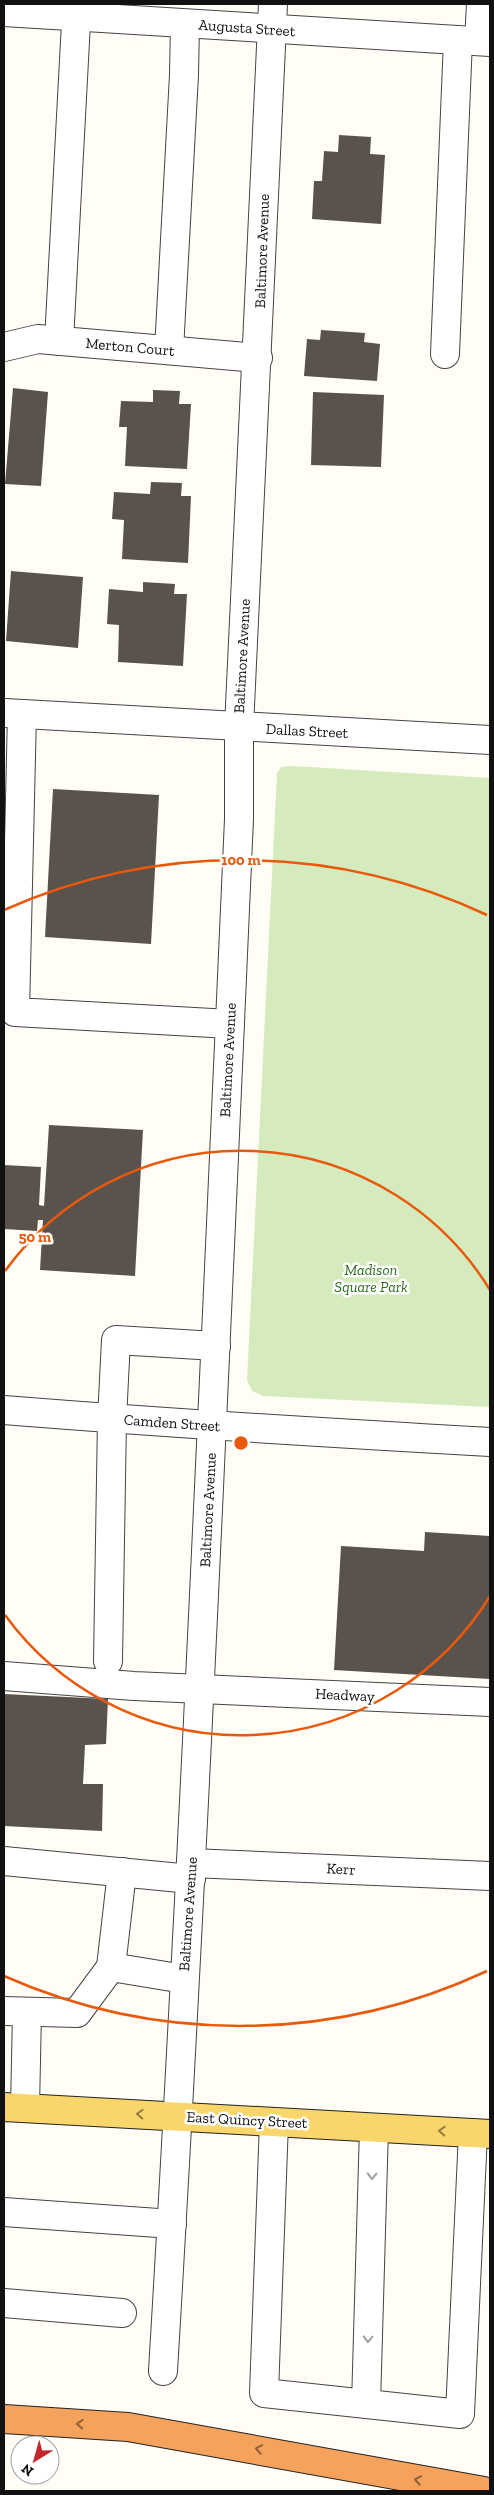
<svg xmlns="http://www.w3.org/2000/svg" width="494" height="2495" font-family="'Zilla Slab',serif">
  <rect width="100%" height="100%" fill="#fffdf5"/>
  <polygon fill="#d5ebbd" points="293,766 490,778 490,1407 263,1396 252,1391 247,1380 277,773 281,767"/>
  <g fill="#5a524d">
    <polygon points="339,135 371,137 370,154 385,155 381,224 312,219 314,181 322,181 324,151 338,152"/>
    <polygon points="321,330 365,333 364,342 380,344 377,381 304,376 307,339 320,340"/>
    <polygon points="13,388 48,392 41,486 5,484"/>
    <polygon points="153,390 180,391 179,404 191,404 187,469 125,466 127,427 119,427 121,401 153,402"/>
    <polygon points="313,392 384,395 381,467 311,465"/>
    <polygon points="151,482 182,483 181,496 191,496 188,563 122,559 124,520 112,519 114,492 150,494"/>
    <polygon points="11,571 83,577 78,648 6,641"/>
    <polygon points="143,582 175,584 174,594 187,594 183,666 118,662 119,625 107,624 109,589 143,592"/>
    <polygon points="53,789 159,795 151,944 45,937"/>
    <polygon points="49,1125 143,1130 135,1276 40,1270 43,1220 38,1220 37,1231 4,1229 4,1165 41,1167 39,1205 44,1206"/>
    <polygon points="425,1532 490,1536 490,1679 334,1670 341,1546 424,1551"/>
    <polygon points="4,1694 108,1699 106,1744 85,1745 83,1784 103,1784 102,1831 4,1826"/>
  </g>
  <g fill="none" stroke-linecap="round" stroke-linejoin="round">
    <defs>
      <g id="minor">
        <polyline points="4,12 490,42"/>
        <polyline points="479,41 481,4"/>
        <polyline points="59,341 77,4"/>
        <polyline points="4,347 38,339 258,358"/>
        <polyline points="169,350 184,75 185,24"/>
        <polyline points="445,354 458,40"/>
        <polyline points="5,713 490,740"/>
        <polyline points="22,714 15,1012 230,1024"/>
        <path d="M 4,1410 C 166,1423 328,1433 490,1442"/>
        <polyline points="108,1661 112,1419 116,1340 216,1346"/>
        <polyline points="4,1676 134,1686 490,1702"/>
        <polyline points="4,1861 191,1879"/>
        <polyline points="191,1863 490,1876"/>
        <polyline points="111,1967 122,1872"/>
        <polyline points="4,2011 77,2013 111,1967 184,1979"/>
        <polyline points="25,2108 27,2012"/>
        <polyline points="274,2122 264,2393 460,2414 473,2133"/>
        <polyline points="4,2212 172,2224"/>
        <polyline points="4,2303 122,2313"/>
        <path d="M 163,2371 C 194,1854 216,1336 239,819 L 239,727 L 273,4"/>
        <polyline points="366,2404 374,2128"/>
      </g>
      <polyline id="major" points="4,2107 490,2134"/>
      <polyline id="highway" points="4,2419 128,2427 484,2491"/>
    </defs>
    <use href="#minor" stroke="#444" stroke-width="30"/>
    <use href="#major" stroke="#222" stroke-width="30"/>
    <use href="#highway" stroke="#222" stroke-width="30"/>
    <use href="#minor" stroke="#fff" stroke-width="28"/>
    <use href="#major" stroke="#f9d66b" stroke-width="28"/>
    <use href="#highway" stroke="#f5a25d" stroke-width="28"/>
  </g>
  <defs><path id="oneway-chevron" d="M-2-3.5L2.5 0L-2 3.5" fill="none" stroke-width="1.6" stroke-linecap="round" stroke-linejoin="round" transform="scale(1.25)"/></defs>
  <g stroke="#917d42">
    <use href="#oneway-chevron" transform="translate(140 2114) rotate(-177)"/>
    <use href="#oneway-chevron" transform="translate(442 2131) rotate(-177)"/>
  </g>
  <g stroke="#a0a0a0">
    <use href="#oneway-chevron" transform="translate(372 2176) rotate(92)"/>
    <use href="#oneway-chevron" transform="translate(368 2339) rotate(92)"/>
  </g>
  <g stroke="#8e613b">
    <use href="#oneway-chevron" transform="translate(80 2424) rotate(-176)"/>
    <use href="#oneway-chevron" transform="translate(259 2449) rotate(-169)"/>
    <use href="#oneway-chevron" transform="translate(418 2480) rotate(-170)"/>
  </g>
  <g fill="none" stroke="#e8590c" stroke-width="2.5">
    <path d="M490 1596A292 292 0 0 1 5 1615M5 1271A292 292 0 0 1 490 1290"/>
    <path d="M487 1971A583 583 0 0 1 4 1976M4 910A583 583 0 0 1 487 915"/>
  </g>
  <g text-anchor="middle" stroke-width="5" stroke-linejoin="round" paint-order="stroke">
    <g font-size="15" fill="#111" stroke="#fff">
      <text transform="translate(247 28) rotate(4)" y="5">Augusta Street</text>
      <text transform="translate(262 251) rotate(-88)" y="5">Baltimore Avenue</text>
      <text transform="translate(130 347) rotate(5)" y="5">Merton Court</text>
      <text transform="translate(242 656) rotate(-87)" y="5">Baltimore Avenue</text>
      <text transform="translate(307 731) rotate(3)" y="5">Dallas Street</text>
      <text transform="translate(228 1060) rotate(-87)" y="5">Baltimore Avenue</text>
      <text transform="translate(172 1423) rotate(4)" y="5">Camden Street</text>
      <text transform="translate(208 1510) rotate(-87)" y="5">Baltimore Avenue</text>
      <text transform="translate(345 1695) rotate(3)" y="5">Headway</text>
      <text transform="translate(341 1869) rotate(3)" y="5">Kerr</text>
      <text transform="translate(188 1914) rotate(-86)" y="5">Baltimore Avenue</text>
      <text transform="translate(247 2120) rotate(3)" y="5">East Quincy Street</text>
    </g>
    <g font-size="15" font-style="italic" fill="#2f6b1f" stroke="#fff">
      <text x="371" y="1275">Madison<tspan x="371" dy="17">Square Park</tspan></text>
    </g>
  </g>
  <circle cx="241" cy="1443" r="8" fill="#e8590c" stroke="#fff" stroke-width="2.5"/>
  <g font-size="15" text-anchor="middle" font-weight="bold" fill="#e8590c" stroke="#fff" stroke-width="5" stroke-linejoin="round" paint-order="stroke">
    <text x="241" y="865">100 m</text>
    <text x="35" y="1242">50 m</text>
  </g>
  <rect width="494" height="2495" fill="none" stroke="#111111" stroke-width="10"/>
  <g transform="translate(35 2460) rotate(217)"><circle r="24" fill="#ffffff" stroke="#a0a0a0"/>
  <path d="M0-4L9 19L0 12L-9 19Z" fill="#c4262e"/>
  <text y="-8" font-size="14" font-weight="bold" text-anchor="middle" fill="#111111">N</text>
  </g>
</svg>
